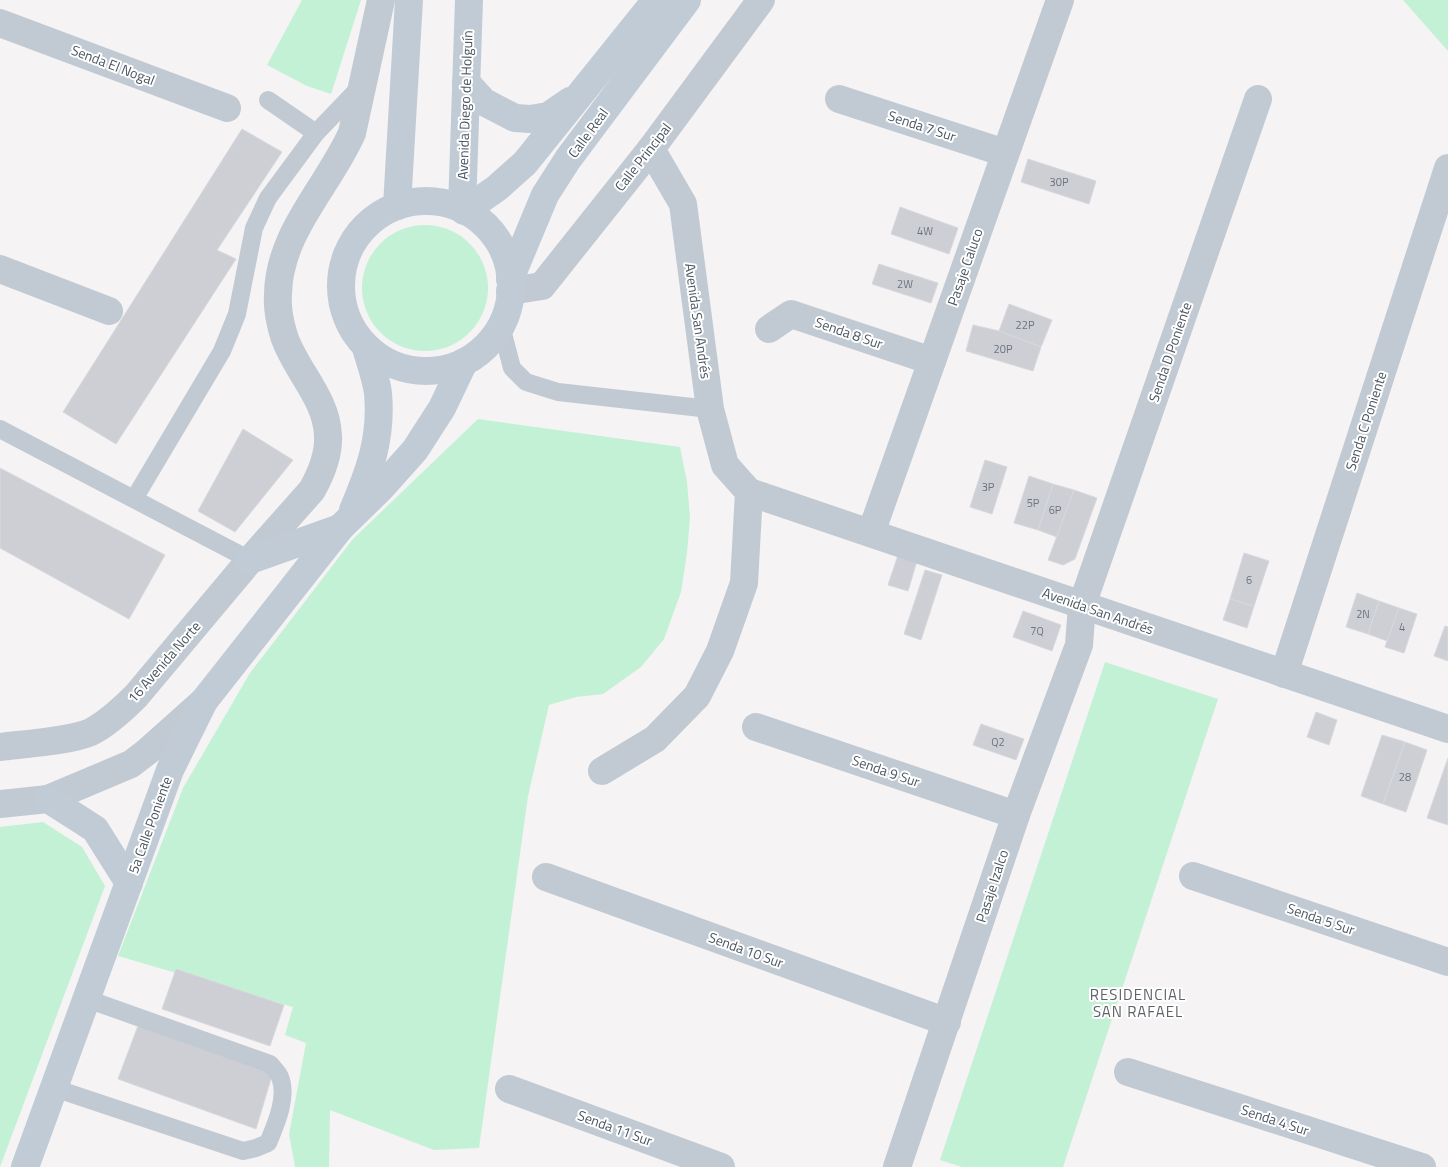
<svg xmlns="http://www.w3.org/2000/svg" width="1448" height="1167" font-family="'Titillium Web',sans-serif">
  <rect width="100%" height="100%" fill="#f5f3f3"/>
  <g fill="#c3f1d5">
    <polygon points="302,0 361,0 331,94 307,86 267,65"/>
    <polygon points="1403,0 1448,0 1448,51"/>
    <circle cx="425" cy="288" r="63"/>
    <polygon points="478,419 680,447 687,482 690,517 687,553 681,592 664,639 641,667 603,694 576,697 549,705 528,796 479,1148 434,1150 330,1110 329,1167 295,1167 289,1134 306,1043 285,1035 293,1007 118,956 183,788 250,673 353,539"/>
    <polygon points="1105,662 1218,699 1063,1167 962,1167 940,1160"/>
    <polygon points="43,822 82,847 105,886 0,1167 0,827"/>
  </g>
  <g fill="#cdcfd5" stroke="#d7d9de">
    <polygon points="242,129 282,152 217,250 236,259 116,444 63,412"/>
    <polygon points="1028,159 1096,181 1089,204 1021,182"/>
    <polygon points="900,207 958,228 949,254 891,234"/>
    <polygon points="879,264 938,283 931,303 872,284"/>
    <polygon points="1009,304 1052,320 1041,347 999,331"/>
    <polygon points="973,325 999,331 1041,347 1033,371 966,351"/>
    <polygon points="243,429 293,460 235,532 198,511"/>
    <polygon points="985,460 1007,467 992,514 970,507"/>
    <polygon points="0,468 165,555 129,619 0,548"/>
    <polygon points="1029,476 1053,484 1038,530 1014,523"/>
    <polygon points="1053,484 1074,490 1057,537 1038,530"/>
    <polygon points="1074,490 1097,498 1075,559 1063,565 1048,560"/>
    <polygon points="1244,553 1269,561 1254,606 1230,599"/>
    <polygon points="898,555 917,561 908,591 888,585"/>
    <polygon points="925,570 942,575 921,640 904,634"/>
    <polygon points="1357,593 1379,601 1368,634 1346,627"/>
    <polygon points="1230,599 1254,606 1247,628 1223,620"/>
    <polygon points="1379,601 1399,608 1387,641 1368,634"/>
    <polygon points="1399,608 1417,614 1404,653 1385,647"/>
    <polygon points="1023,611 1061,625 1052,651 1013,637"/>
    <polygon points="1445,626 1448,627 1448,661 1434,656"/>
    <polygon points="1316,712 1337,720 1329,745 1307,737"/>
    <polygon points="981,724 1024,739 1016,760 973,745"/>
    <polygon points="1382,735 1405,742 1383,804 1361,796"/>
    <polygon points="1405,742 1427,750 1406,812 1383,804"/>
    <polygon points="1448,758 1448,825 1427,818"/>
    <polygon points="176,969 284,1005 270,1046 162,1009"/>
    <polygon points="139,1023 273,1072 256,1129 118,1079"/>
  </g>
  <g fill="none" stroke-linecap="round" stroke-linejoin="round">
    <g stroke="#c1cad2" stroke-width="18">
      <polyline points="268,100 316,133"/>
      <polyline points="501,326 512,368 526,382 558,392 710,409"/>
      <polyline points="0,429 250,560"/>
      <polyline points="134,499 222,351 237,314 254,228 268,198 316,133 361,86"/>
      <path d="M 54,1088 L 243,1151 L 256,1148 L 268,1143 C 276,1124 288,1097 280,1077 C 278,1072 273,1068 270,1064 L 87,999"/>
    </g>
    <g stroke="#c1cad2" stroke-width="28">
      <polyline points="0,23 227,108"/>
      <polyline points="839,99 1005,153"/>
      <polyline points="0,269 109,311"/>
      <polyline points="510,291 542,286 651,149 761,0"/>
      <polyline points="769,329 791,314 932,361"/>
      <polyline points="749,492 1448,729"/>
      <polyline points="871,533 1060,0"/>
      <polyline points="1284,674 1448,168"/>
      <polyline points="756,727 1016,815"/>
      <path d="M 0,747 C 24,744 71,741 91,732 C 108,723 123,709 136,696 L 250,560 L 312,490 C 321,474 329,456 328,436 C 327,398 295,370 284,336 C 280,323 277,307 278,294 C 279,232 328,187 352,133 L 381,0"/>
      <polyline points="602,771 655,739 697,696 720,651 744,583 749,492 725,465 710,409 683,204 651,149"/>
      <polyline points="0,804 48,799 131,764 148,751 204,701"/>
      <polyline points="1193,876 1448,962"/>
      <polyline points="546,877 947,1022"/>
      <polyline points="1128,1072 1422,1167"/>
      <polyline points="509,1089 721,1167"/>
      <polyline points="897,1167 1016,815 1079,645 1082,605 1258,99"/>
    </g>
    <g stroke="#c1cbd6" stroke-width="28">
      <polyline points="466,82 484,102 515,118 530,119 548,116 570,101"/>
      <circle cx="426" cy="286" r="85"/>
      <polyline points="397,206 409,0"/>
      <polyline points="462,209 469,0"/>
      <polyline points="464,211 497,188 525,163 656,0"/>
      <polyline points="510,279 545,195 568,159 687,0"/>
      <path d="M 353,510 C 370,470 382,438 378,393 C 376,378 370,362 366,348"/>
      <polyline points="250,560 340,528"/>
      <polyline points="48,799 95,829 129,883"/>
      <polyline points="25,1167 170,770 204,701 340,528 381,488 415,450 442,408 464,362"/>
    </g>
  </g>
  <g text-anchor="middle" stroke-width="4" stroke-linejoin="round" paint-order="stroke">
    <g font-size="11" fill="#6b747e">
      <text x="1059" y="186">30P</text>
      <text x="925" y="235">4W</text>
      <text x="905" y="288">2W</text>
      <text x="1025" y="329">22P</text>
      <text x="1003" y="353">20P</text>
      <text x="988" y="491">3P</text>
      <text x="1033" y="507">5P</text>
      <text x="1055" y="514">6P</text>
      <text x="1249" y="584">6</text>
      <text x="1363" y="618">2N</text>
      <text x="1402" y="631">4</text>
      <text x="1037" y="635">7Q</text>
      <text x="998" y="746">Q2</text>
      <text x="1405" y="781">28</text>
    </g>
    <g font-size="14" fill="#4a5661" stroke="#fff">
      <text transform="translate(113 65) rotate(21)" y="5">Senda El Nogal</text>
      <text transform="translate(465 105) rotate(-88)" y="5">Avenida Diego de Holguín</text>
      <text transform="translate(922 126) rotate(18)" y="5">Senda 7 Sur</text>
      <text transform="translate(588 133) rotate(-54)" y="5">Calle Real</text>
      <text transform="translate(643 157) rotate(-52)" y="5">Calle Principal</text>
      <text transform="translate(965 267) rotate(-71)" y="5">Pasaje Caluco</text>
      <text transform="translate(698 321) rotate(82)" y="5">Avenida San Andrés</text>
      <text transform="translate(849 333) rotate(19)" y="5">Senda 8 Sur</text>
      <text transform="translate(1170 352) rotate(-71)" y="5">Senda D Poniente</text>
      <text transform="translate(1366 421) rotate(-72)" y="5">Senda C Poniente</text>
      <text transform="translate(1098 611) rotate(19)" y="5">Avenida San Andrés</text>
      <text transform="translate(164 662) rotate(-49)" y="5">16 Avenida Norte</text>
      <text transform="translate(886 771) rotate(19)" y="5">Senda 9 Sur</text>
      <text transform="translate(150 825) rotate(-70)" y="5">5a Calle Poniente</text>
      <text transform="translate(992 886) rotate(-72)" y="5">Pasaje Izalco</text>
      <text transform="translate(1321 919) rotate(19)" y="5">Senda 5 Sur</text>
      <text transform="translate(746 950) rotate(20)" y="5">Senda 10 Sur</text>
      <text transform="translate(1275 1120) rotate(18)" y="5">Senda 4 Sur</text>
      <text transform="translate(615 1128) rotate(20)" y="5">Senda 11 Sur</text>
    </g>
    <g font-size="15" letter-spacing="1" fill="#5f6368" stroke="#fff">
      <text x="1138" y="1000">RESIDENCIAL<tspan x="1138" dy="17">SAN RAFAEL</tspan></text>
    </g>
  </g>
</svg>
